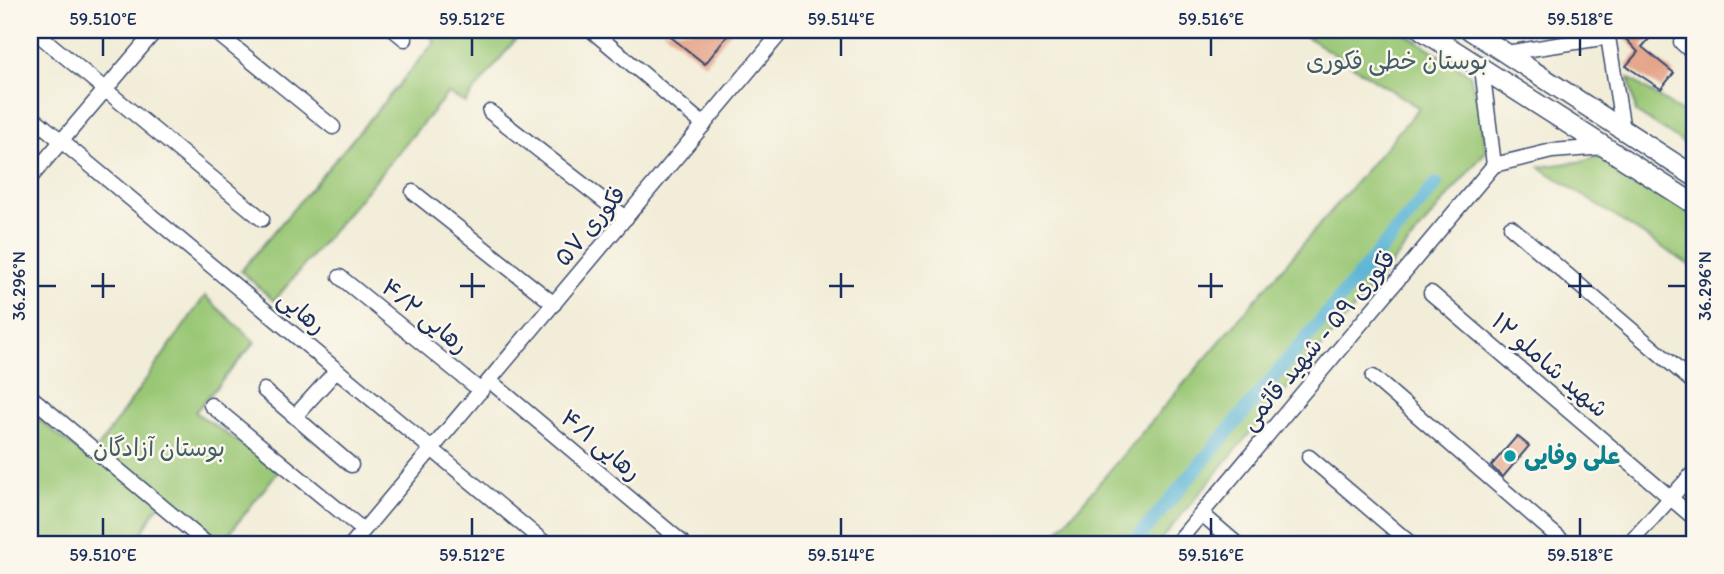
<svg xmlns="http://www.w3.org/2000/svg" width="1724" height="574" font-family="Itim,'Playpen Sans Arabic',sans-serif">
  <rect width="100%" height="100%" fill="#fbf7ec"/>
  <filter id="ink" filterUnits="userSpaceOnUse"><feTurbulence type="fractalNoise" baseFrequency=".0143" numOctaves="2"/><feDisplacementMap in="SourceGraphic" scale="14" xChannelSelector="R" yChannelSelector="G"/><feConvolveMatrix kernelMatrix="1 2 1 2 8 2 1 2 1" color-interpolation-filters="sRGB"/></filter>
  <filter id="wash" filterUnits="userSpaceOnUse"><feTurbulence type="fractalNoise" baseFrequency=".00686" numOctaves="4" result="noise"/><feDisplacementMap in="SourceGraphic" scale="28" xChannelSelector="R" yChannelSelector="G"/><feGaussianBlur stdDeviation="1.57" result="paint"/><feColorMatrix in="noise" values="0 0 0 0 0 0 0 0 0 0 0 0 0 0 0 0 0 1.4 0 .05"/><feComposite in="paint" operator="in"/></filter>
  <g filter="url(#wash)">
    <rect width="100%" height="100%" fill="#f2edd8"/>
    <g fill="#9ac775" stroke="#5a7b6a" stroke-width="2">
      <polygon points="424,30 523,30 465,103 448,93 274,301 241,271 435,42"/>
      <polygon points="1296,30 1400,30 1469,74 1480,107 1486,151 1157,544 1047,544 1419,108"/>
      <polygon points="1629,78 1694,120 1694,150 1636,112"/>
      <polygon points="1603,154 1694,216 1694,268 1539,167 1585,161"/>
      <polygon points="205,296 255,342 195,412 279,470 221,544 164,499 153,513 136,544 30,544 30,412 89,460"/>
    </g>
    <g fill="none" stroke-linecap="round" stroke-linejoin="round">
      <polyline stroke="#58b4d6" stroke-width="14" points="1133,544 1436,184"/>
    </g>
    <g id="blocks">
      <g fill="#e4a287">
        <polygon points="662,30 732,30 705,64"/>
        <polygon points="1631,30 1657,30 1642,47 1674,73 1661,89 1626,66 1638,52 1624,37"/>
        <polygon points="1517,436 1529,446 1503,477 1491,466"/>
      </g>
    </g>
  </g>
  <g filter="url(#ink)">
    <use href="#blocks" fill-opacity="0" stroke="#3b4c70" stroke-width="2"/>
    <g fill="none" stroke-linecap="round" stroke-linejoin="round">
      <defs>
        <g id="minor">
          <polyline points="33,30 262,219"/>
          <polyline points="213,30 333,127"/>
          <polyline points="394,30 405,39"/>
          <polyline points="591,30 704,125"/>
          <polyline points="1608,37 1623,130"/>
          <polyline points="1681,42 1694,54"/>
          <polyline points="1506,53 1608,37"/>
          <polyline points="1482,68 1494,165"/>
          <polyline points="490,112 626,218"/>
          <polyline points="30,115 546,544"/>
          <polyline points="1494,165 1552,151 1605,147"/>
          <polyline points="30,178 156,30"/>
          <polyline points="413,192 554,304"/>
          <polyline points="1511,227 1694,383"/>
          <polyline points="340,277 481,391"/>
          <polyline points="1431,293 1694,518"/>
          <polyline points="1373,377 1566,544"/>
          <polyline points="490,381 684,544"/>
          <polyline points="264,390 351,465"/>
          <polyline points="30,396 207,544"/>
          <polyline points="211,405 363,530"/>
          <polyline points="296,415 336,371"/>
          <polyline points="1309,457 1411,544"/>
          <polyline points="1202,514 1237,544"/>
          <polyline points="352,544 783,30"/>
          <polyline points="1176,544 1494,165"/>
          <polyline points="1629,544 1694,472"/>
        </g>
        <g id="major">
          <polyline points="1422,30 1694,204"/>
          <polyline points="1470,30 1694,176"/>
        </g>
      </defs>
      <use href="#minor" stroke="#3b4c70" stroke-width="17"/>
      <use href="#major" stroke="#3b4c70" stroke-width="22"/>
      <use href="#minor" stroke="#fff" stroke-width="14"/>
      <use href="#major" stroke="#fff" stroke-width="19"/>
    </g>
  </g>
  <path fill="none" stroke="#1b2f5e" stroke-width="2.5" d="M 103,38 L 103,56M 472,38 L 472,56M 841,38 L 841,56M 1211,38 L 1211,56M 1580,38 L 1580,56M 103,273 L 103,298M 472,273 L 472,298M 841,273 L 841,298M 1211,273 L 1211,298M 1580,273 L 1580,298M 38,286 L 56,286M 91,286 L 115,286M 460,286 L 485,286M 829,286 L 854,286M 1198,286 L 1223,286M 1568,286 L 1592,286M 1668,286 L 1686,286M 103,518 L 103,536M 472,518 L 472,536M 841,518 L 841,536M 1211,518 L 1211,536M 1580,518 L 1580,536"/>
  <circle fill="#0f9aa8" stroke="#fbf7ec" stroke-width="2.5" cx="1510" cy="456" r="7"/>
  <g text-anchor="middle" stroke-width="5" stroke-linejoin="round" paint-order="stroke">
    <g font-size="24" fill="#415d65" stroke="#fbf7ec">
      <text x="1397" y="69">بوستان خطی فکوری</text>
      <text x="159" y="456">بوستان آزادگان</text>
    </g>
    <g font-size="24" fill="#1b2f5e" stroke="#fbf7ec">
      <text transform="translate(590 226) rotate(-50)" y="8">فکوری ۵۷</text>
      <text transform="translate(302 312) rotate(40)" y="8">رهایی</text>
      <text transform="translate(425 316) rotate(39)" y="8">رهایی ۴/۲</text>
      <text transform="translate(1318 340) rotate(-50)" y="8">فکوری ۵۹ - شهید قائمی</text>
      <text transform="translate(1550 365) rotate(41)" y="8">شهید شاملو ۱۲</text>
      <text transform="translate(601 445) rotate(40)" y="8">رهایی ۴/۱</text>
    </g>
    <g font-size="24" font-weight="bold" fill="#0d838f" stroke="#fbf7ec" text-anchor="start">
      <text x="1524" y="464">علی وفایی</text>
    </g>
  </g>
  <rect width="1724" height="574" fill="none" stroke="#fbf7ec" stroke-width="77"/>
  <rect x="38" y="38" width="1648" height="498" fill="none" stroke="#1b2f5e" stroke-width="2.5"/>
  <g font-size="18" text-anchor="middle" fill="#1b2f5e">
    <text x="103" y="25">59.510°E</text>
    <text x="472" y="25">59.512°E</text>
    <text x="841" y="25">59.514°E</text>
    <text x="1211" y="25">59.516°E</text>
    <text x="1580" y="25">59.518°E</text>
    <text transform="translate(19 286) rotate(-90)" y="6">36.296°N</text>
    <text transform="translate(1705 286) rotate(-90)" y="6">36.296°N</text>
    <text x="103" y="561">59.510°E</text>
    <text x="472" y="561">59.512°E</text>
    <text x="841" y="561">59.514°E</text>
    <text x="1211" y="561">59.516°E</text>
    <text x="1580" y="561">59.518°E</text>
  </g>
</svg>
